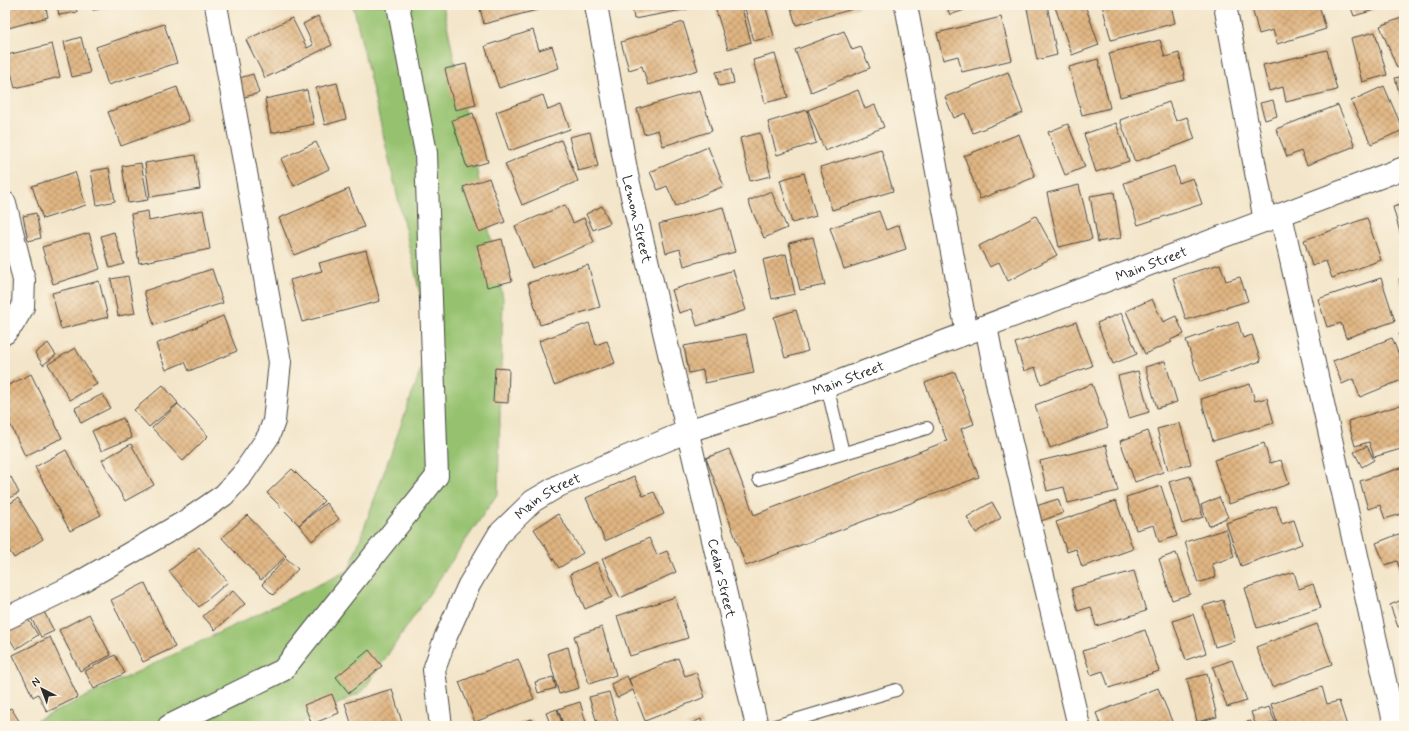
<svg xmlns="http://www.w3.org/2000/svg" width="1409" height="731" font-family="Mynerve,sans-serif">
  <defs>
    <pattern id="building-cross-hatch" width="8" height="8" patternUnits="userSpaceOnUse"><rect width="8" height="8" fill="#e0b582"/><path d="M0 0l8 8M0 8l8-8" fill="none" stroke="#b6936b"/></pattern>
  </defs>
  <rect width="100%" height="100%" fill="#fcf5e5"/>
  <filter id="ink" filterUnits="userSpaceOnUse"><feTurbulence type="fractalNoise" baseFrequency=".025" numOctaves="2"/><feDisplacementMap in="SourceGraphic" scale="8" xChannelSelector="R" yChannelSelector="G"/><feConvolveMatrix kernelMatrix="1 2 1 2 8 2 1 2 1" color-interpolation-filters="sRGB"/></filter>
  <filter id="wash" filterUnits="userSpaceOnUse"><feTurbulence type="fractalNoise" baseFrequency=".012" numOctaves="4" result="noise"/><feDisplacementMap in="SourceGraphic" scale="16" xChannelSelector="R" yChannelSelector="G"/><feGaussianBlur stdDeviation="0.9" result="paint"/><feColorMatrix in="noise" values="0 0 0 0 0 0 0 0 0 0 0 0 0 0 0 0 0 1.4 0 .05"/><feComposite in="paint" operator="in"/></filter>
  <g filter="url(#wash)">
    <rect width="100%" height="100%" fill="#f3e5c9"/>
    <polygon fill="#96c270" stroke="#60764e" points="353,5 443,5 503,298 498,493 363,691 296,726 25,726 349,570 431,341"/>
    <g id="blocks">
      <g fill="url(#building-cross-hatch)">
        <polygon points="5,5 45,5 48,17 5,29"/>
        <polygon points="57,5 76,5 77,12 59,15"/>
        <polygon points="92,5 113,5 113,6 93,10"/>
        <polygon points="479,5 547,5 548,7 484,24"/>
        <polygon points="632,5 687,5 688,9 634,19"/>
        <polygon points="723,5 741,5 751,42 728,49 715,7"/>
        <polygon points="744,5 765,5 774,36 754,41"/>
        <polygon points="790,5 859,5 860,7 796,25"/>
        <polygon points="946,5 979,5 950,15"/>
        <polygon points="1042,5 1047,5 1057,55 1037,60 1027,8"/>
        <polygon points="1060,5 1085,5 1099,45 1072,55 1055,7"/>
        <polygon points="1102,5 1171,5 1175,23 1111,40"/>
        <polygon points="1260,5 1319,5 1326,29 1277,44 1273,30 1259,34 1252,8"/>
        <polygon points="1350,5 1372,5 1374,10 1354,16"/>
        <polygon points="318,16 332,45 265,78 246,40 292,18 307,48 313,45 303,24"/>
        <polygon points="1001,17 1012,60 962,72 958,56 943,60 937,33"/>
        <polygon points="1404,17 1404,65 1397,68 1380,26"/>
        <polygon points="683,22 698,70 648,85 642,66 629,70 621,42"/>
        <polygon points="164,24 177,63 108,85 96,47"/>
        <polygon points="533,30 539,50 552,46 559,68 499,88 485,46"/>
        <polygon points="844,31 852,50 861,47 870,68 811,92 795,50"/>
        <polygon points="1375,32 1387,75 1362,82 1351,38"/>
        <polygon points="81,37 90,73 72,77 64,42"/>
        <polygon points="1160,40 1165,57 1179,53 1185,80 1120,97 1109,53"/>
        <polygon points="52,44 60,77 15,88 7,55"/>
        <polygon points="1327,50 1337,90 1286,102 1283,87 1269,91 1263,65"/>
        <polygon points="775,54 788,97 765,103 753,60"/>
        <polygon points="1098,59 1110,108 1082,115 1069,67"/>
        <polygon points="466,64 476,105 455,110 445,69"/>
        <polygon points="731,69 734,83 719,86 716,72"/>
        <polygon points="1008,72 1023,113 973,133 965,113 954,118 945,97"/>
        <polygon points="253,74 259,93 241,98 236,79"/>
        <polygon points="1404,76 1404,110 1395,78"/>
        <polygon points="337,83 346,119 325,125 316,88"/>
        <polygon points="1384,86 1403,130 1371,144 1351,101"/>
        <polygon points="177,87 189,121 121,146 108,112"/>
        <polygon points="307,90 314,124 271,133 265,99"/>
        <polygon points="700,90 712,131 663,146 658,130 644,134 637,109"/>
        <polygon points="858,90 865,109 875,105 884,127 825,151 808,110"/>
        <polygon points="543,95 548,110 561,105 570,129 509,151 496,112"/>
        <polygon points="1273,100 1277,116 1265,120 1260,103"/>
        <polygon points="1169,102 1176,121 1187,117 1195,139 1135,162 1120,120"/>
        <polygon points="1338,105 1355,146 1307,165 1301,151 1287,157 1276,129"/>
        <polygon points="807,110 816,143 777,155 768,122"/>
        <polygon points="473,113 488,162 467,168 452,120"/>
        <polygon points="1116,123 1129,161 1096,172 1084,134"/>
        <polygon points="1068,124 1085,167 1065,175 1048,132"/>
        <polygon points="590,132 598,166 578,171 569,137"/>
        <polygon points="760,133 771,176 750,181 740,138"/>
        <polygon points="1019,134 1035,177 980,199 964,156"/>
        <polygon points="561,140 578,181 522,205 505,164"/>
        <polygon points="316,142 329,169 294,186 281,159"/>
        <polygon points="708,147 724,186 676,206 667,186 658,190 650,172"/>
        <polygon points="881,149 893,191 832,210 820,167"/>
        <polygon points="195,155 200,189 150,197 145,163"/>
        <polygon points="141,163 148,200 128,203 122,166"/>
        <polygon points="1174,166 1179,183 1193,178 1202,204 1138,225 1124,183"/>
        <polygon points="109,168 115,201 97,205 91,171"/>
        <polygon points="75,172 86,205 43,219 32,186"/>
        <polygon points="804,173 816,216 792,223 780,180"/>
        <polygon points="489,178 505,222 479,232 463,187"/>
        <polygon points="1079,185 1092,239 1059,247 1047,193"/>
        <polygon points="349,189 364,227 294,255 279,218"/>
        <polygon points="771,191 787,228 764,238 748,201"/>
        <polygon points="1114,192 1121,238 1098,242 1090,196"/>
        <polygon points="1404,204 1404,247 1393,207"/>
        <polygon points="565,205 573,223 584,218 594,242 532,268 515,226"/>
        <polygon points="602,206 610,223 593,230 586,214"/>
        <polygon points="723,207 735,252 684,266 680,249 666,253 659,224"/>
        <polygon points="203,210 210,249 139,263 131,214 148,211 149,221"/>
        <polygon points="879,211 886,230 899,225 906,249 844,269 830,228"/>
        <polygon points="36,213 41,238 28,241 23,216"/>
        <polygon points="1036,216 1057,255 1008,281 999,262 990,267 979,246"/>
        <polygon points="1367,218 1381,260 1332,278 1326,261 1312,266 1304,240"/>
        <polygon points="114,232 124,264 110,268 101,236"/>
        <polygon points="89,233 100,269 53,284 42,247"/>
        <polygon points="813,237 825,285 800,290 789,243"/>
        <polygon points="502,239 512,281 487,287 477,245"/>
        <polygon points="366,250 380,301 302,322 290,280 322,271 319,263"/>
        <polygon points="786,254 795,294 772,299 763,260"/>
        <polygon points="1220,264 1226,281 1240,277 1248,301 1186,320 1173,278"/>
        <polygon points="588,265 600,307 540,325 528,283"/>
        <polygon points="212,269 223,303 154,325 144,291"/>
        <polygon points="733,270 746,310 697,326 692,309 679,313 672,290"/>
        <polygon points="128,276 135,313 118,316 111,279"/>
        <polygon points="1404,277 1404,292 1399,279"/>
        <polygon points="1381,278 1395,321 1346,338 1341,323 1327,327 1318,299"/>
        <polygon points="99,281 108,317 61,329 52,293"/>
        <polygon points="1152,299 1163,322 1176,316 1184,334 1170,340 1172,342 1145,354 1126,311"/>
        <polygon points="796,310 808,351 785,358 774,317"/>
        <polygon points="1121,313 1137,354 1113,364 1097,323"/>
        <polygon points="223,316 237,351 189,371 185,362 166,370 156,344"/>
        <polygon points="1076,322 1092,366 1041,384 1035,367 1024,371 1015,343"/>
        <polygon points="1238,322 1243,338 1252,335 1261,361 1200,382 1186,340"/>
        <polygon points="589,323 596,345 607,341 615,363 554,385 539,341"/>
        <polygon points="1404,332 1404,349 1399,334"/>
        <polygon points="746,334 754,373 705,383 703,370 689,373 684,346"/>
        <polygon points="1392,338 1404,368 1404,379 1360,397 1353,379 1342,384 1333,361"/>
        <polygon points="48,343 56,355 43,365 35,353"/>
        <polygon points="75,348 97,384 70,400 48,364"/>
        <polygon points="1165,361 1177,402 1157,408 1145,367"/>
        <polygon points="495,368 509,369 508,403 493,402"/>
        <polygon points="1138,371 1149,412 1129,418 1118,376"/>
        <polygon points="955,372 974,424 961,429 979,477 746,566 706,458 729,449 754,515 947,441 925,383"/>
        <polygon points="31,374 62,438 25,456 5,413 5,387"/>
        <polygon points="1092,384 1108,427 1050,448 1035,405"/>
        <polygon points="1250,384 1255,401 1267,398 1274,423 1213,441 1201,399"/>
        <polygon points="163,385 178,403 149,427 134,410"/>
        <polygon points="103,394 110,408 81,423 75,408"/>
        <polygon points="178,404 208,436 183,461 152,428"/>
        <polygon points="1404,404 1404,448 1374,457 1369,442 1355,446 1348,421"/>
        <polygon points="123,418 132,438 101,451 92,431"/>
        <polygon points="1180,423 1191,464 1168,470 1157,429"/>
        <polygon points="1148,431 1163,472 1135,482 1120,441"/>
        <polygon points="1264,443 1270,463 1281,460 1289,484 1229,504 1214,460"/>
        <polygon points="131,444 154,485 125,501 102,460"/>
        <polygon points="1106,445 1118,491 1068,503 1064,487 1047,491 1040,461"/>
        <polygon points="1367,446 1374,460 1362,467 1354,452"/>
        <polygon points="66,450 101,515 70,531 35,467"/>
        <polygon points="1404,467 1404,513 1385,519 1380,505 1368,509 1360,481"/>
        <polygon points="292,469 324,501 299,525 267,493"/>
        <polygon points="634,476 643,496 654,492 664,514 605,541 586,498"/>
        <polygon points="1190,476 1203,517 1182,524 1169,482"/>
        <polygon points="11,477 19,493 5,500 5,481"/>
        <polygon points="1161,486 1177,536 1159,542 1154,525 1136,530 1126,497"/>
        <polygon points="1219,497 1228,517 1209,526 1201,505"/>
        <polygon points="18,498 43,539 14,558 5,544 5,507"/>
        <polygon points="1058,499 1063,513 1041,521 1036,506"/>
        <polygon points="1116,501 1133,549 1082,567 1076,549 1067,552 1056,522"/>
        <polygon points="992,502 1001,518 976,533 967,517"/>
        <polygon points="326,503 339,519 312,541 299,525"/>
        <polygon points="1276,506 1282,524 1294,520 1302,544 1241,566 1226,523"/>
        <polygon points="558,514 583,553 559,568 534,529"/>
        <polygon points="247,515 286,556 261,580 222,538"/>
        <polygon points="1226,529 1234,557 1212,564 1216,577 1198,583 1185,542"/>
        <polygon points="1404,532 1404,580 1397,561 1385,565 1376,543"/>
        <polygon points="649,538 657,555 667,551 676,572 620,598 602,559"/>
        <polygon points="199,547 228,582 199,607 169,571"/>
        <polygon points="1176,553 1190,594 1172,600 1159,559"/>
        <polygon points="286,558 298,569 273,595 262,584"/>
        <polygon points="597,562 612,597 585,609 570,574"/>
        <polygon points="1134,571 1146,611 1096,626 1091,607 1078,611 1072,588"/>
        <polygon points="1294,572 1299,589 1313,584 1321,608 1257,628 1245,588"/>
        <polygon points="145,583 175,647 143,662 133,642 132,643 111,600"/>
        <polygon points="233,591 245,604 215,630 203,616"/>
        <polygon points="675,597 688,638 630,656 617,616"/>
        <polygon points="1404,599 1404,624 1398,627 1390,605"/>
        <polygon points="1223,600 1235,641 1215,647 1203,606"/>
        <polygon points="43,610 54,631 41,637 30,616"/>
        <polygon points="89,614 111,655 80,671 59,630"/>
        <polygon points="1193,614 1206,653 1186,660 1173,621"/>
        <polygon points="26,616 38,635 16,649 5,631 5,629"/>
        <polygon points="1317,624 1332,664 1272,687 1256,647"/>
        <polygon points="602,627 616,675 589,684 574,636"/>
        <polygon points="1145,630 1159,671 1109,688 1103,671 1091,675 1083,651"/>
        <polygon points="50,637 78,697 47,712 38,694 33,697 13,655"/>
        <polygon points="568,647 579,688 559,694 548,653"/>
        <polygon points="369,650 382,666 349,693 336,677"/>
        <polygon points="115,655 125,673 94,689 85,671"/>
        <polygon points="678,658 685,676 696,672 705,697 645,721 633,690 617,698 611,684 627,676 632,687 629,679"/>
        <polygon points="518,659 534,699 475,722 459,682"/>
        <polygon points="1232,660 1247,701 1227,707 1213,667"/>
        <polygon points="1207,674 1217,717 1197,722 1187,679"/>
        <polygon points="553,677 556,688 538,693 535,682"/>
        <polygon points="1322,687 1327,704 1339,701 1347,726 1278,726 1271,704"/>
        <polygon points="1158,688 1174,726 1101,726 1096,713"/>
        <polygon points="392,689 403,726 352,726 345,703"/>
        <polygon points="609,692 619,726 598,726 589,697"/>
        <polygon points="332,694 339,713 312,724 304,705"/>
        <polygon points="580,702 587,726 564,726 558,709"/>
        <polygon points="1269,707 1275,722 1264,726 1256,726 1251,712"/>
        <polygon points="11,708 21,724 18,726 5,726 5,711"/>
        <polygon points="557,709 563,726 551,726 546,713"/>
        <polygon points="532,719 534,726 512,726"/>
        <polygon points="701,719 703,726 685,726"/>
        <polygon points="1251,721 1252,726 1231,726 1231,725"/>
      </g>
    </g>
  </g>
  <g filter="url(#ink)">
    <use href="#blocks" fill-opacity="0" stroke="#494743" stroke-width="1"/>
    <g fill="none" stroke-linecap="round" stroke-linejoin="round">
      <defs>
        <g id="lane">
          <polyline points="827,386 843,453"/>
          <polyline points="759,479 927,428"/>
          <polyline points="775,726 896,690"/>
        </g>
        <g id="street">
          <path id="s1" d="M 596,5 L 627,175 L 757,726"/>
          <polyline points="906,5 967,333"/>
          <polyline points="1225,5 1265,221"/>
          <polyline points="5,203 24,280 23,307 13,324 5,333"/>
          <polyline points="1281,215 1395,726"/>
          <polyline points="986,326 998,388 1079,726"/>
          <polyline points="5,619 75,585 186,521 224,495 242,475 268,437 274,421 280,362 216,5"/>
          <polyline points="169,726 283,670 437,476 426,153 398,5"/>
          <path id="s2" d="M 441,726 L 434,670 L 446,636 L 469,585 L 499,534 L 533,501 L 560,485 L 688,431 L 827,386 L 1404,168"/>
        </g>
      </defs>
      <use href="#lane" stroke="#494743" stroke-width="14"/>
      <use href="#street" stroke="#494743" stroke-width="24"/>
      <use href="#lane" stroke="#fff" stroke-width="12"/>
      <use href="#street" stroke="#fff" stroke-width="22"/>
    </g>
  </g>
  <g text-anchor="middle" stroke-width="3" stroke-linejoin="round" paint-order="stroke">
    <g font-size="14" fill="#2b2b2b" stroke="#fcf5e5">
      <text dy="5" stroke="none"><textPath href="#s1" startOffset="218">Lemon Street</textPath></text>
      <text dy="5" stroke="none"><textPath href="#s2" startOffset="918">Main Street</textPath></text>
      <text dy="5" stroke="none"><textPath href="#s2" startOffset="594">Main Street</textPath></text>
      <text dy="5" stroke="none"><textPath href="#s2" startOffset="270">Main Street</textPath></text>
      <text dy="5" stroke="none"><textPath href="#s1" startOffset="587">Cedar Street</textPath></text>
    </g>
  </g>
  <rect width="1409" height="731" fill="none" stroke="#fcf5e5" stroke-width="20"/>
  <g transform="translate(42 689) rotate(318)" stroke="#fcf5e5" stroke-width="3" paint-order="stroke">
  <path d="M0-3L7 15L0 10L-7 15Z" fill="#2b2b2b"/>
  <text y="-6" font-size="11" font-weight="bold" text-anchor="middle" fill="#2b2b2b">N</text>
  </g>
</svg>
